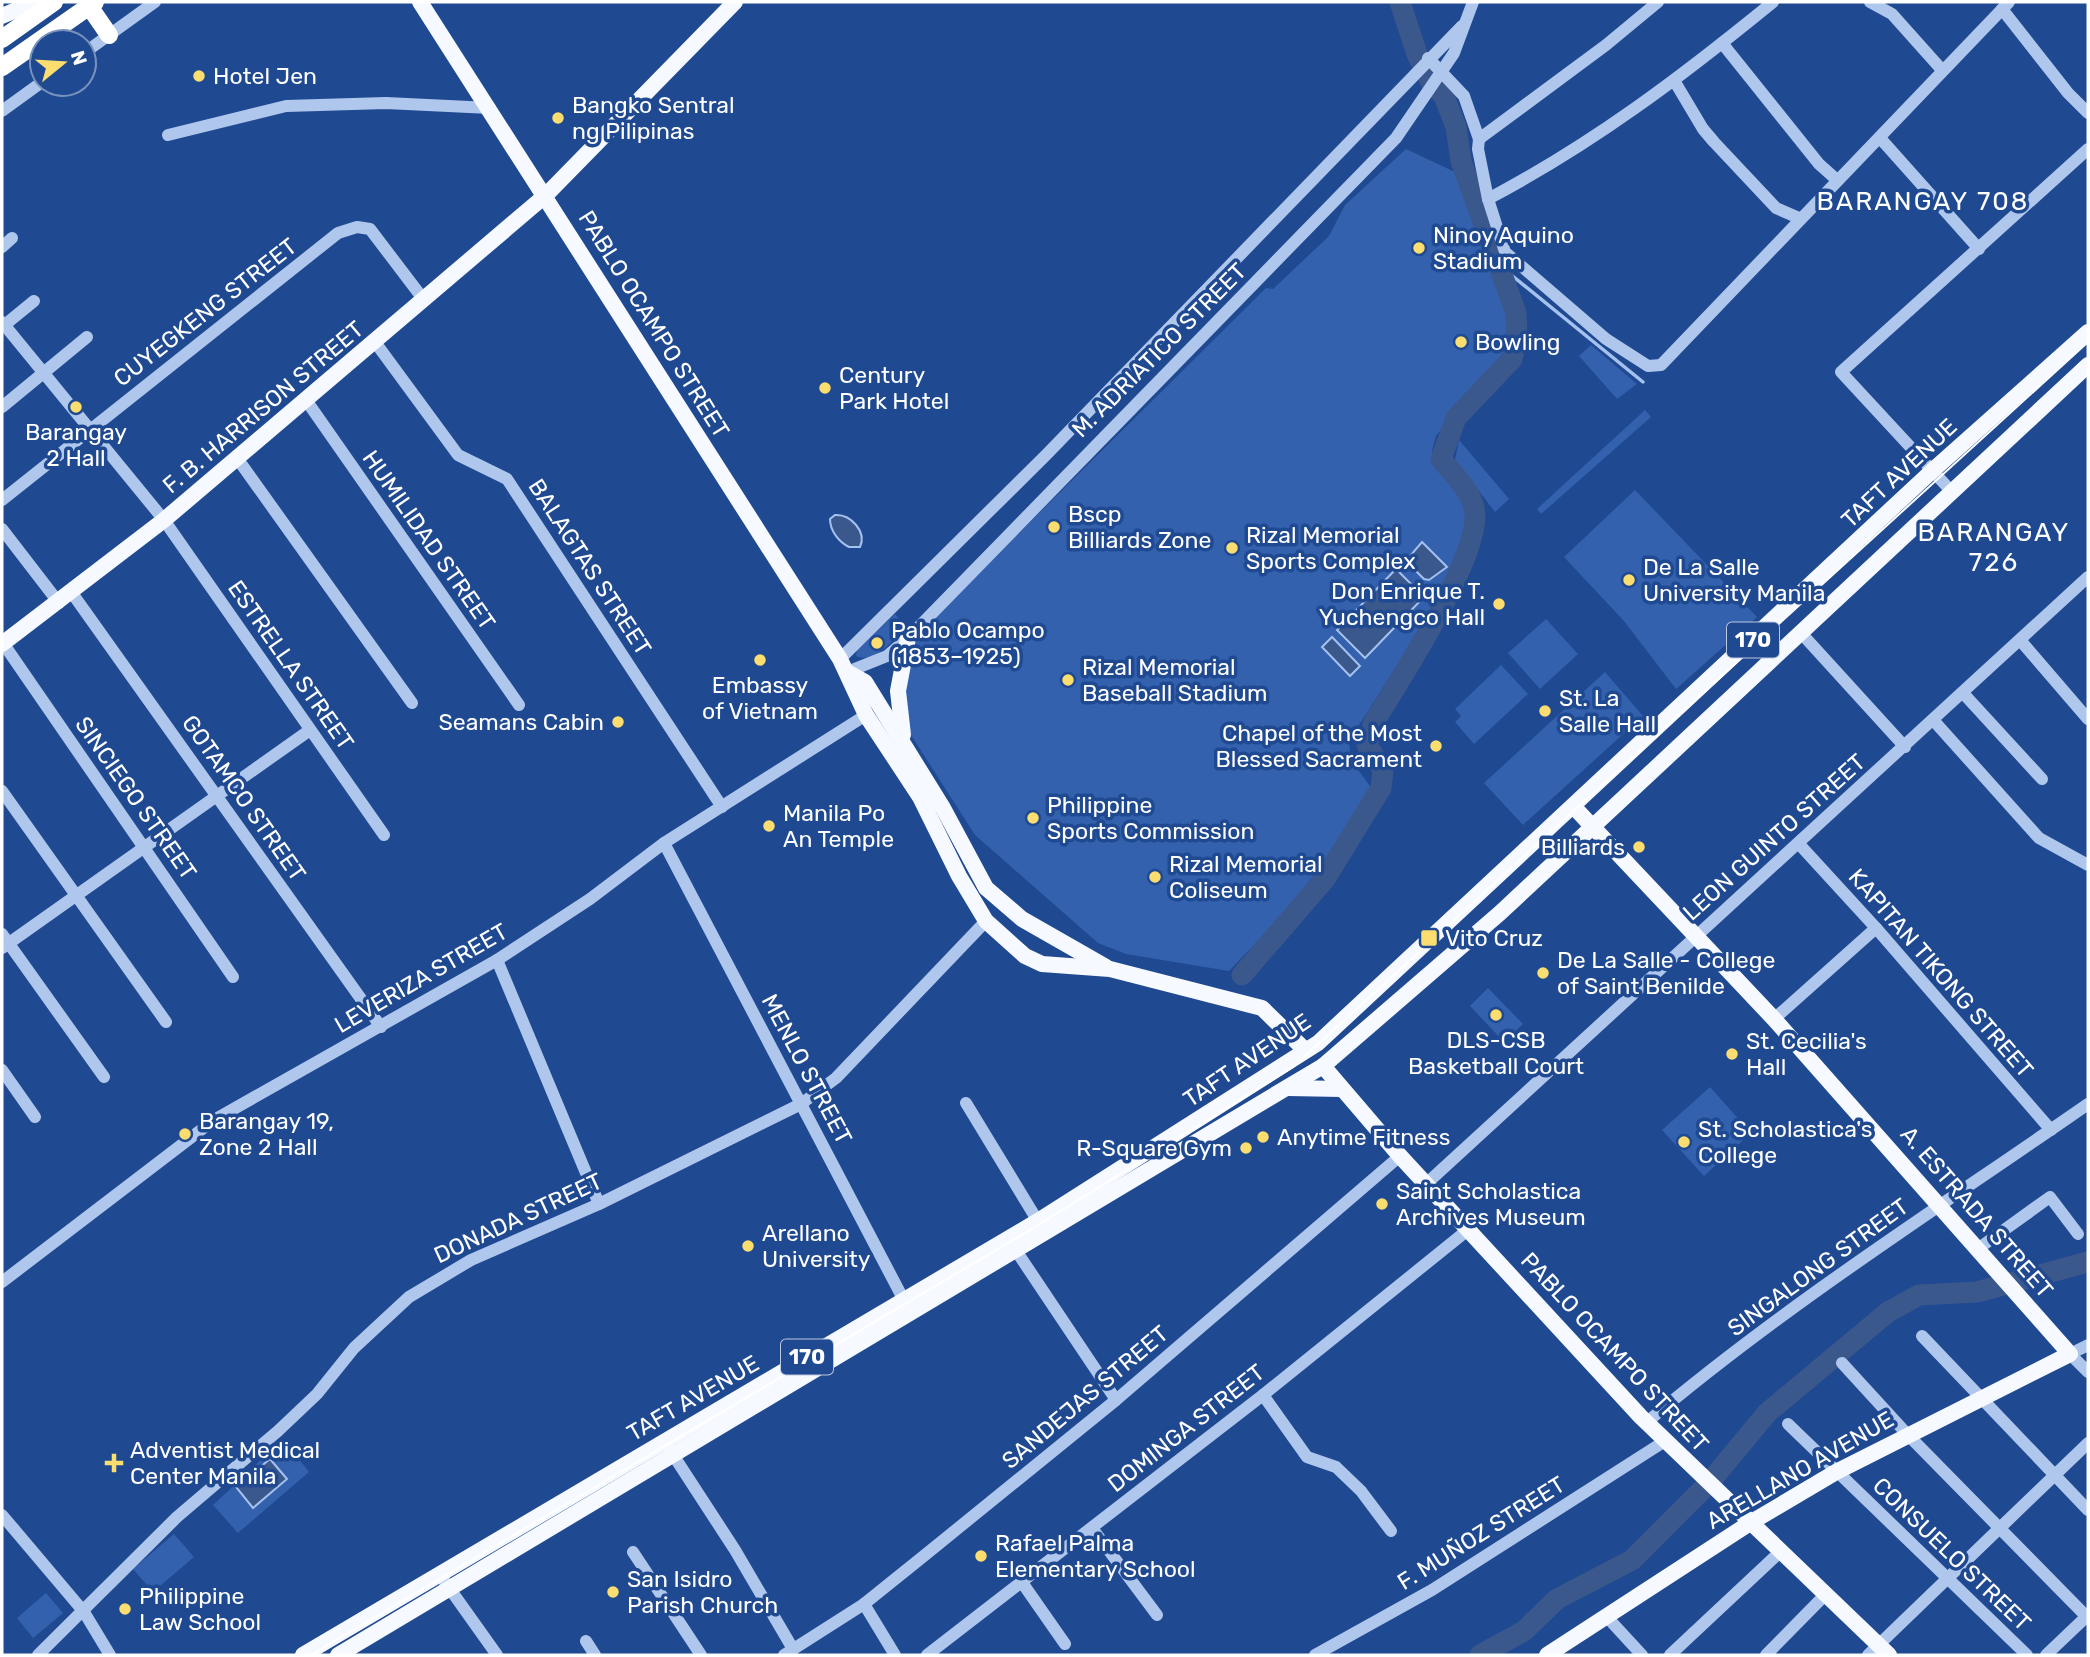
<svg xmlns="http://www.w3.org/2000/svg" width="2090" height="1657" font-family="Rubik,sans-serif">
  <rect width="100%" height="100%" fill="#1f4991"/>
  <g fill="#3361ae">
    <path d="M 1406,149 L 1457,173 C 1468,204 1517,315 1508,342 C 1496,373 1457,410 1436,436 L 1432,451 L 1436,462 L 1472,506 L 1445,590 L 1349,741 L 1351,760 L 1372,789 C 1331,859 1286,913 1229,971 L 1126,954 L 1098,943 L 975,835 L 909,732 L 905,706 L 908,665 L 911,645 L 922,629 L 1266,288 L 1273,289 L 1329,236 L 1345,205 Z"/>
    <polygon points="1591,345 1637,384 1617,399 1579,356"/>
    <polygon points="1645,410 1651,417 1541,514 1537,509"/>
    <polygon points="1459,440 1509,499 1495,512 1455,460"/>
    <polygon points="1635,490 1757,617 1676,689 1624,621 1564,557"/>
    <path d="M 895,614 L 907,627 C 895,638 874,665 856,656 L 857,650 Z"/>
    <polygon points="1546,619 1578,654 1540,689 1508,653"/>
    <polygon points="1501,665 1528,694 1474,744 1455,722 1461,716 1455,709"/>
    <polygon points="1605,672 1643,716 1523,825 1484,783"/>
    <polygon points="1488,988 1523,1024 1504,1042 1470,1006"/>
    <polygon points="1710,1087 1751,1133 1704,1176 1662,1130"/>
    <polygon points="283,1439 309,1472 238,1533 213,1505"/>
    <polygon points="174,1534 194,1557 153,1592 133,1569"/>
    <polygon points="46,1593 63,1613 33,1638 17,1618"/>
  </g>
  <g fill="#3b588d" stroke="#a4c1ef" stroke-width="2">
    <path d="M 835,515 C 851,514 867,532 860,547 L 849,547 C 839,542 830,531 830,519 Z"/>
    <polygon points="1422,542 1447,567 1429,580 1424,579 1410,565 1410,556"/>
    <polygon points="1396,569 1424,597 1365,658 1337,630"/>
    <polygon points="1332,637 1360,666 1350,676 1322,647"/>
    <polygon points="270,1459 287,1479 253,1508 236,1487"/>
  </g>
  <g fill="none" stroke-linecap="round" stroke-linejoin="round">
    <polyline stroke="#a4c1ef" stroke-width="3.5" points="1499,265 1643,382"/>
    <g stroke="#3b588d" stroke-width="21">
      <path d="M 1242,975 L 1325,879 L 1381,788 L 1383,770 L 1367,745 L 1374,722 C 1398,683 1485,550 1474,508 C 1470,489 1452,473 1441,459 L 1456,418 L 1512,359 L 1517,337 L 1516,313 L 1461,161 L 1456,127 L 1444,96 L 1431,82 L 1417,54 L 1400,2"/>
      <polyline points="1480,1655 1524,1631 1557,1599 1632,1560 1709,1483 1767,1413 1888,1312 1919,1295 1977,1292 2088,1262"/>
    </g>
    <g stroke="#b0c7ed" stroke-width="12">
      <polyline points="1870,2 1892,14 1942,70"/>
      <polyline points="2002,9 2068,93 2088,113"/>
      <polyline points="1722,43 1819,164 1837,180"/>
      <polyline points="84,53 155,2"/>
      <polyline points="1428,58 1464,96 1479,139 1478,149 1488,199 1505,252 1606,339 1648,366 1661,365 2009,2"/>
      <polyline points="1675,82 1703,129 1714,142 1776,208 1799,218"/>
      <polyline points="2,111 42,82"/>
      <polyline points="168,135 286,106 386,103 490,108"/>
      <polyline points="1880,138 1979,249"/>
      <polyline points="1479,139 1606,45 1658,2"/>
      <path d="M 1488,199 C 1594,143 1681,77 1773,2"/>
      <polyline points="2,247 12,238"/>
      <polyline points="2,322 164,520 384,835"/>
      <polyline points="2,327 34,301"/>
      <polyline points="375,342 458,455 507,479 722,807"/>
      <polyline points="306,400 519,705"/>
      <polyline points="2,407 87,337"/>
      <polyline points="237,458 412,703"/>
      <polyline points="1953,493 1841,372 2088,149"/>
      <polyline points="2,500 338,233 357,227 370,229 424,300"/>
      <polyline points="2,529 59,603"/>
      <polyline points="72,593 381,1027"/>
      <polyline points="1802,634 1905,747"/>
      <polyline points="2020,640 2088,719"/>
      <polyline points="3,643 233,977"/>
      <polyline points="840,659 1046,455 1462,26"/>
      <polyline points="847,672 887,656 908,638 1396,138 1454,53 1473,2"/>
      <polyline points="1963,693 2042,779"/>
      <polyline points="1934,721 2039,838 2088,865"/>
      <polyline points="2,791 166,1022"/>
      <polyline points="664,843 908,1308"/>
      <polyline points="1799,844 1876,928 2051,1130"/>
      <polyline points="2,934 104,1077"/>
      <polyline points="2,948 310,730"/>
      <polyline points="497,960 599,1204"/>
      <polyline points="1774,1019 1876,928"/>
      <polyline points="2,1070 35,1117"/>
      <polyline points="966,1103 1042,1228"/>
      <polyline points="1426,1184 2088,577"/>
      <polyline points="1979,1248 2050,1197 2078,1234"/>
      <polyline points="1017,1252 1116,1400"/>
      <polyline points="2,1282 214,1120 497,960 590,899 664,843 866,715"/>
      <polyline points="1922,1336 2088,1510"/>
      <polyline points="2088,1345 2070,1354 2088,1372"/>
      <polyline points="1842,1363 1907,1434 2088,1618"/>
      <polyline points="1263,1395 1307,1457 1336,1467 1361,1491 1391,1531"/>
      <path d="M 1647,1422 C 1785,1305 1940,1207 2088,1104"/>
      <polyline points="1788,1424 2027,1655"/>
      <polyline points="668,1447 735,1550 793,1649"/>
      <polyline points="2,1515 84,1612 110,1655"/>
      <polyline points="1092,1528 1157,1615"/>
      <polyline points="633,1552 701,1655"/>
      <polyline points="440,1575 497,1655"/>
      <polyline points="1021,1581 1065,1644"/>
      <polyline points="864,1604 895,1655"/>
      <polyline points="1606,1616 1642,1655"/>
      <polyline points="586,1641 595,1655"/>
      <polyline points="38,1655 177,1517 278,1431 317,1394 354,1348 409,1297 471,1260 599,1204 801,1104 836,1078 986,921"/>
      <polyline points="784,1655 864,1604 925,1555 1116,1400 1400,1156"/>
      <polyline points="927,1655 1263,1395 1469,1229"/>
      <polyline points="1315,1655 1432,1590 1665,1441"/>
      <polyline points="1670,1655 1780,1552"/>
      <polyline points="1766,1655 1825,1595"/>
      <polyline points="1868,1655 2088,1443"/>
      <polyline points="2046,1655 2088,1615"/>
    </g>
    <g stroke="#f6f9ff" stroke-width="16">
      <polyline points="420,2 840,659 866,715 920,797 959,876 986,921 1025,956 1042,964 1110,969 1262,1008 1305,1050"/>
      <polyline points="2,16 35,2"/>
      <polyline points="2,644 164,520 546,195 735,2"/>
      <polyline points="847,672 865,682 943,808 986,888 1022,919 1106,967"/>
      <polyline points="903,735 898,691 908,638"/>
      <polyline points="1323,1066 1400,1156 1641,1417 1889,1655"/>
      <polyline points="1288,1088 1342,1089"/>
      <polyline points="303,1655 1038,1221 1318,1043 1932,471 2088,332"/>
      <polyline points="338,1655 1323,1066 1500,913 2088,365"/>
      <polyline points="1547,1655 1750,1523 1836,1472 2070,1354 1774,1019 1573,806"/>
    </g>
    <g stroke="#fff" stroke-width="18">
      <polyline points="89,6 109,35"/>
      <polyline points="2,39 54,2"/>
      <polyline points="2,67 95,2"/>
    </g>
    <polyline stroke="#fff" stroke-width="2" points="311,1655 1030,1230 1293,1067 2088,342"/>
  </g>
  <g fill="#fbdd70" stroke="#1f4991" stroke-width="2.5">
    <circle cx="199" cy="76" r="7"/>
    <circle cx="558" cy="118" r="7"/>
    <circle cx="1419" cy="248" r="7"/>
    <circle cx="1461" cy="342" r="7"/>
    <circle cx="825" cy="388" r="7"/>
    <circle cx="76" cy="407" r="7"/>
    <circle cx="1054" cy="527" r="7"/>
    <circle cx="1232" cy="548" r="7"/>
    <circle cx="1629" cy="580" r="7"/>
    <circle cx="1499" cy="604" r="7"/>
    <circle cx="877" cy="643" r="7"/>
    <circle cx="760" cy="660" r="7"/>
    <circle cx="1068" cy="680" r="7"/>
    <circle cx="1545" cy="711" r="7"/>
    <circle cx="618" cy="722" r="7"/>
    <circle cx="1436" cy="746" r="7"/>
    <circle cx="1033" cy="818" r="7"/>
    <circle cx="769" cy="826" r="7"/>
    <circle cx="1639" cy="847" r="7"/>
    <circle cx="1155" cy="877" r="7"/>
    <rect x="1420" y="929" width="18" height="18" rx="3.5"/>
    <circle cx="1543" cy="973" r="7"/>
    <circle cx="1496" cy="1015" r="7"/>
    <circle cx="1732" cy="1054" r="7"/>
    <circle cx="185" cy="1134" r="7"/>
    <circle cx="1263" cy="1137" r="7"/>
    <circle cx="1684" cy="1142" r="7"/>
    <circle cx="1246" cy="1148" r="7"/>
    <circle cx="1382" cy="1204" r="7"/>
    <circle cx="748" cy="1246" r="7"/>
    <path d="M110.5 1452.5h7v7h7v7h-7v7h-7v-7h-7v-7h7z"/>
    <circle cx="981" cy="1556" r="7"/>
    <circle cx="613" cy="1592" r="7"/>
    <circle cx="125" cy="1609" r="7"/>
  </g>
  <g text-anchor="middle" stroke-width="7" stroke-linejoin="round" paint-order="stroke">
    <g fill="#1f4991" stroke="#bcc8de" stroke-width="2">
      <rect x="1727" y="622.5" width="52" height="35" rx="5"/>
      <rect x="781" y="1339.5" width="52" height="35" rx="5"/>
    </g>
    <g font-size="21" font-weight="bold" fill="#fff">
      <text x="1753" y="647">170</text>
      <text x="807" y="1364">170</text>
    </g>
    <g font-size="23" fill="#fff" stroke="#1f4991" text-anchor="start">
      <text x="213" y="84">Hotel Jen</text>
      <text x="572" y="113">Bangko Sentral<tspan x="572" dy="26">ng Pilipinas</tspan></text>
      <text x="1433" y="243">Ninoy Aquino<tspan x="1433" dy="26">Stadium</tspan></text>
      <text x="1475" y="350">Bowling</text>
      <text x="839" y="383">Century<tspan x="839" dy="26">Park Hotel</tspan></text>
      <text x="76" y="440" text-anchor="middle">Barangay<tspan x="76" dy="26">2 Hall</tspan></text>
      <text x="1068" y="522">Bscp<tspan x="1068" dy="26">Billiards Zone</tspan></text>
      <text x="1246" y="543">Rizal Memorial<tspan x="1246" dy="26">Sports Complex</tspan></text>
      <text x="1643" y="575">De La Salle<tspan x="1643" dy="26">University Manila</tspan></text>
      <text x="1485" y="599" text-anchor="end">Don Enrique T.<tspan x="1485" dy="26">Yuchengco Hall</tspan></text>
      <text x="891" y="638">Pablo Ocampo<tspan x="891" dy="26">(1853–1925)</tspan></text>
      <text x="1082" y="675">Rizal Memorial<tspan x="1082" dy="26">Baseball Stadium</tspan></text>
      <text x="760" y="693" text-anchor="middle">Embassy<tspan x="760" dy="26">of Vietnam</tspan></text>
      <text x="1559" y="706">St. La<tspan x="1559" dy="26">Salle Hall</tspan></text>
      <text x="604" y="730" text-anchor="end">Seamans Cabin</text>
      <text x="1422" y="741" text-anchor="end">Chapel of the Most<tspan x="1422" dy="26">Blessed Sacrament</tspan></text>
      <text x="1047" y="813">Philippine<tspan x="1047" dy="26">Sports Commission</tspan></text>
      <text x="783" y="821">Manila Po<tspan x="783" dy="26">An Temple</tspan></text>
      <text x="1625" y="855" text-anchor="end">Billiards</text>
      <text x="1169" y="872">Rizal Memorial<tspan x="1169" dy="26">Coliseum</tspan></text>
      <text x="1445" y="946">Vito Cruz</text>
      <text x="1557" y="968">De La Salle - College<tspan x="1557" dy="26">of Saint Benilde</tspan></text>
      <text x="1496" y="1048" text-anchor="middle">DLS-CSB<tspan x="1496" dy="26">Basketball Court</tspan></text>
      <text x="1746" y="1049">St. Cecilia's<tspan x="1746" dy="26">Hall</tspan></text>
      <text x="199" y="1129">Barangay 19,<tspan x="199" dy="26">Zone 2 Hall</tspan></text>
      <text x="1698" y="1137">St. Scholastica's<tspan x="1698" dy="26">College</tspan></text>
      <text x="1277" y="1145">Anytime Fitness</text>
      <text x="1232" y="1156" text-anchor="end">R-Square Gym</text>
      <text x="1396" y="1199">Saint Scholastica<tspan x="1396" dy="26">Archives Museum</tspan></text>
      <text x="762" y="1241">Arellano<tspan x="762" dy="26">University</tspan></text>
      <text x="130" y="1458">Adventist Medical<tspan x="130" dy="26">Center Manila</tspan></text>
      <text x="995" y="1551">Rafael Palma<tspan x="995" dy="26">Elementary School</tspan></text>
      <text x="627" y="1587">San Isidro<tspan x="627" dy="26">Parish Church</tspan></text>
      <text x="139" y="1604">Philippine<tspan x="139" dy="26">Law School</tspan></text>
    </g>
    <g font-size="23" fill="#fff" stroke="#1f4991">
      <text transform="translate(205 312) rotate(-38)" y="8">CUYEGKENG STREET</text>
      <text transform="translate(654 324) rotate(58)" y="8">PABLO OCAMPO STREET</text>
      <text transform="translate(1159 350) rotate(-45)" y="8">M. ADRIATICO STREET</text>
      <text transform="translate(263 407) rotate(-40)" y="8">F. B. HARRISON STREET</text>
      <text transform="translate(1899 473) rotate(-43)" y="8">TAFT AVENUE</text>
      <text transform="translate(429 540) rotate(55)" y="8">HUMILIDAD STREET</text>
      <text transform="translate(590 567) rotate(57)" y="8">BALAGTAS STREET</text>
      <text transform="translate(291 665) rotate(55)" y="8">ESTRELLA STREET</text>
      <text transform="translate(136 798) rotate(55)" y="8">SINCIEGO STREET</text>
      <text transform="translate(244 798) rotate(55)" y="8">GOTAMCO STREET</text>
      <text transform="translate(1774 837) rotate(-42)" y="8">LEON GUINTO STREET</text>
      <text transform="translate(1941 973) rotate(49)" y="8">KAPITAN TIKONG STREET</text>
      <text transform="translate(421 978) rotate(-30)" y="8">LEVERIZA STREET</text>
      <text transform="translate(1247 1060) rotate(-34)" y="8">TAFT AVENUE</text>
      <text transform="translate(807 1069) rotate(62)" y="8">MENLO STREET</text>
      <text transform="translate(1977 1212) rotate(49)" y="8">A. ESTRADA STREET</text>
      <text transform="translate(518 1218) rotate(-25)" y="8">DONADA STREET</text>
      <text transform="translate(1818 1267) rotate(-36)" y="8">SINGALONG STREET</text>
      <text transform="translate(1615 1352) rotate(47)" y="8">PABLO OCAMPO STREET</text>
      <text transform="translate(1085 1397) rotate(-40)" y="8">SANDEJAS STREET</text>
      <text transform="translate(693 1398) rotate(-30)" y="8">TAFT AVENUE</text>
      <text transform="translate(1186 1428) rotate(-38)" y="8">DOMINGA STREET</text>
      <text transform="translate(1800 1470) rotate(-30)" y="8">ARELLANO AVENUE</text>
      <text transform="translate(1481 1533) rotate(-32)" y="8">F. MUÑOZ STREET</text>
      <text transform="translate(1952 1554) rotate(44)" y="8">CONSUELO STREET</text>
    </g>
    <g font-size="26" letter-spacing="2" fill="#fff" stroke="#1f4991">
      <text x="1923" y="210">BARANGAY 708</text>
      <text x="1994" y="541">BARANGAY<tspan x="1994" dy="30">726</tspan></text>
    </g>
  </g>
  <rect width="2090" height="1657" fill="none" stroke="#ffffff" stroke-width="7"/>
  <g transform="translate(63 63) rotate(72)"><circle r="33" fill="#1f4991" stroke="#7992bd" stroke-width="2"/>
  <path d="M0-5L12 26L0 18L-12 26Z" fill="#fbdd70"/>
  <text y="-10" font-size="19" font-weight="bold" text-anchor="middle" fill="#ffffff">N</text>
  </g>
</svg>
